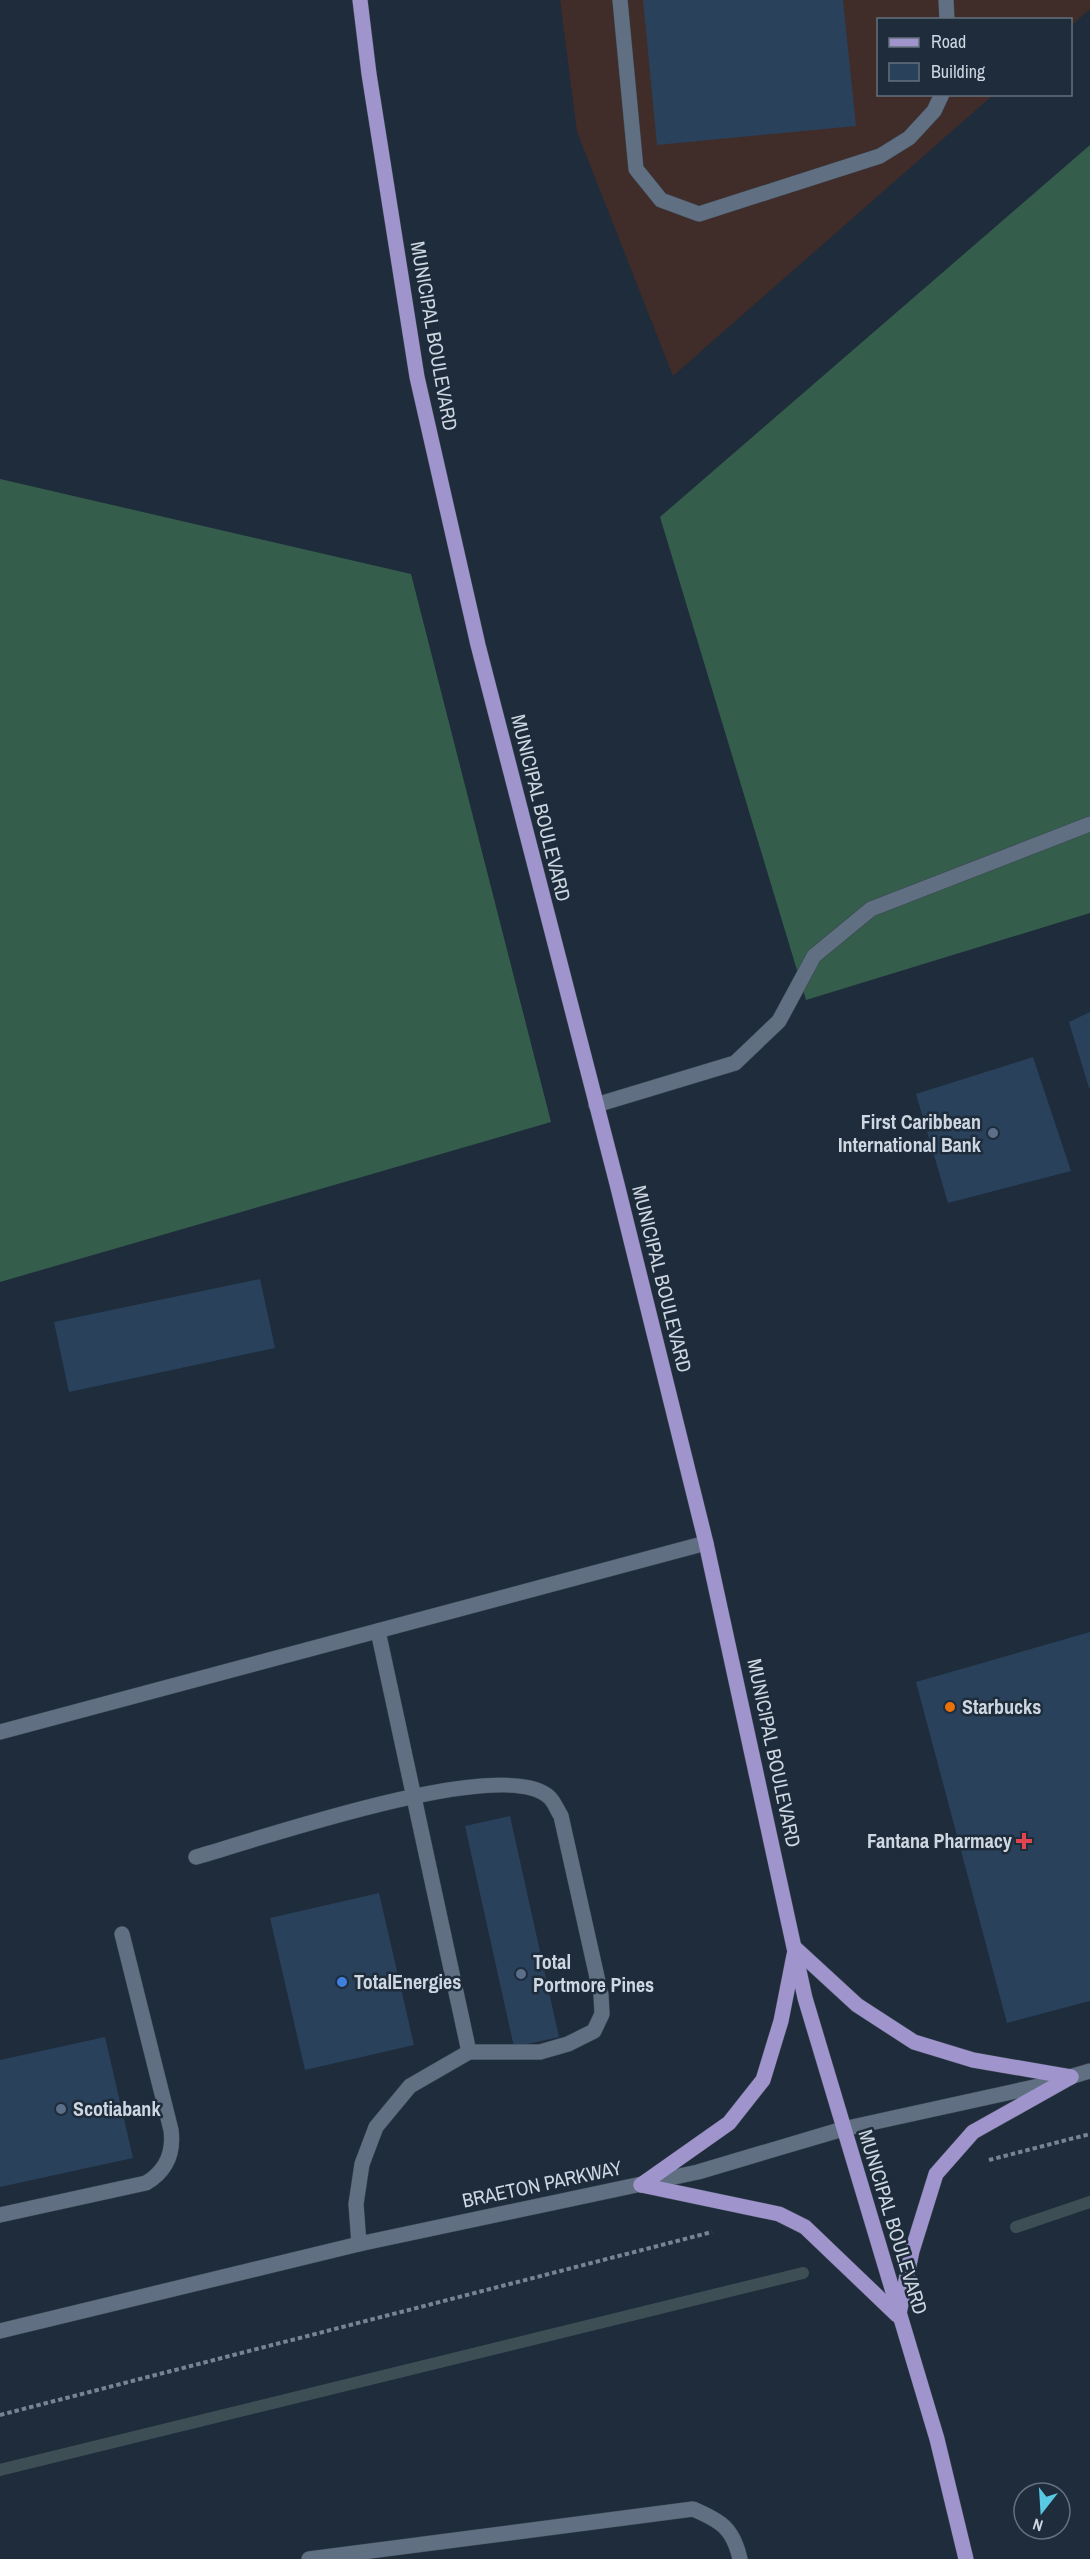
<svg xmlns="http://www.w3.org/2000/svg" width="1090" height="2559" font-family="'Archivo Narrow',sans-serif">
  <rect width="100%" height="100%" fill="#1e2c3b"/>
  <polygon fill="#402c29" points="560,0 1090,0 1090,9 1071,26 1070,20 878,20 878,94 993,95 673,376 577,132"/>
  <g fill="#355d4b">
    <polygon points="1090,145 1090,913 806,1000 660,517"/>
    <polygon points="0,479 411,574 551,1122 0,1282"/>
  </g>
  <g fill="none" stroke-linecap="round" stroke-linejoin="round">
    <g stroke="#3e4e55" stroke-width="12">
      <polyline points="1016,2227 1090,2202"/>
      <polyline points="0,2470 803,2273"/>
    </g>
  </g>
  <g fill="#29415b">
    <polygon points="643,0 843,0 856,126 657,145"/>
    <polygon points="1090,1012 1090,1088 1089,1088 1069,1022"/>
    <polygon points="1033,1057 1071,1171 948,1203 916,1094"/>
    <polygon points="260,1279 275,1348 69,1392 54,1322"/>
    <polygon points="1090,1632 1090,2001 1007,2023 916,1682"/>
    <polygon points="510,1816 559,2037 514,2047 465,1826"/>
    <polygon points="379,1893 414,2045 305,2070 270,1918"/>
    <polygon points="105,2037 133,2158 0,2187 0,2060"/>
  </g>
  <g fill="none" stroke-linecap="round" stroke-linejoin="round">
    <defs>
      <g id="lane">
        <polyline points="620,0 636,169 661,200 699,214 880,156 909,138 934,111 942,94"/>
        <polyline points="946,0 947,20"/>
        <polyline points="596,1105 735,1063 779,1021 814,956 871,909 1090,824"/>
        <polyline points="378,1631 469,2052"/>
        <polyline points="0,1732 706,1543"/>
        <path d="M 196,1857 C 257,1840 503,1754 549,1797 C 554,1801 557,1810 561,1816 L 601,1995 L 602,2014 L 594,2031 L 568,2044 L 540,2052 L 469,2052 L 410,2086 L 376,2127 L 362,2164 L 356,2204 L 359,2244"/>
        <path d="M 0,2215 L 146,2183 C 166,2171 174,2153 171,2130 L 122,1934"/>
        <path d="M 309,2559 L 693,2509 C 721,2521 733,2528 740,2559"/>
      </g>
      <polyline id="secondary" points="0,2331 359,2244 698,2172 843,2129 1039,2086 1090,2071"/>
      <g id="primary">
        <polyline points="360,0 369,74 417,377 478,645 617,1184 706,1543 805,1998 937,2439 966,2559"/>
        <polyline points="795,1948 857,2005 914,2042 973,2060 1071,2077"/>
        <polyline points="641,2185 779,2214 805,2227 897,2315"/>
        <polyline points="641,2185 729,2123 763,2080 781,2021 794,1955"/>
        <polyline points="899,2314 912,2251 936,2174 973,2132 1071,2077"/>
      </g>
    </defs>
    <use href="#lane" stroke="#3b4753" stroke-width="16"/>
    <use href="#secondary" stroke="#3b4753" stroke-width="16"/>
    <use href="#primary" stroke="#3b4753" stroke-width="16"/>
    <g stroke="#798491" stroke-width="4" stroke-dasharray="4.5 3" stroke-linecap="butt">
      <polyline points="989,2160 1090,2134"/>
      <polyline points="0,2415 712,2232"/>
    </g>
    <use href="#lane" stroke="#607082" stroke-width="15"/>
    <use href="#secondary" stroke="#607082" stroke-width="15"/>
    <use href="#primary" stroke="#9f94cc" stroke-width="15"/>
  </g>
  <g fill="#5c6f8a" stroke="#1e2c3b" stroke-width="2">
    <circle cx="993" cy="1133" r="6"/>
    <circle cx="521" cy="1974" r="6"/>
    <circle cx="61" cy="2109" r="6"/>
  </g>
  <circle fill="#e8710a" stroke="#1e2c3b" stroke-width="2" cx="950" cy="1707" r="6"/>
  <path fill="#e0444e" stroke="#1e2c3b" stroke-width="2" d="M1021 1832h6v6h6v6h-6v6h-6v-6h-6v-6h6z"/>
  <circle fill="#3f7fe0" stroke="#1e2c3b" stroke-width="2" cx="342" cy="1982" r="6"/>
  <g text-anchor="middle" stroke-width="5" stroke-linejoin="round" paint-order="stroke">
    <g font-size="20" fill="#ced7e1" stroke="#1e2c3b">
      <text transform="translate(434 336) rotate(80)" y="7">MUNICIPAL BOULEVARD</text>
      <text transform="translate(541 808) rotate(76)" y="7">MUNICIPAL BOULEVARD</text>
      <text transform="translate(662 1279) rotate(76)" y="7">MUNICIPAL BOULEVARD</text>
      <text transform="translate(774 1753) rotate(78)" y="7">MUNICIPAL BOULEVARD</text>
      <text transform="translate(542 2184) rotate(-12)" y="7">BRAETON PARKWAY</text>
      <text transform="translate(893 2222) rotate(73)" y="7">MUNICIPAL BOULEVARD</text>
    </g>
    <g font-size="20" font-weight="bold" fill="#ced7e1" stroke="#1e2c3b" text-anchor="start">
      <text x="981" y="1129" text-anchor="end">First Caribbean<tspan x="981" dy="23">International Bank</tspan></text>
      <text x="962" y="1714">Starbucks</text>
      <text x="1012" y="1848" text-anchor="end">Fantana Pharmacy</text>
      <text x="533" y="1969">Total<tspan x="533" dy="23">Portmore Pines</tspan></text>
      <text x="354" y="1989">TotalEnergies</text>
      <text x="73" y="2116">Scotiabank</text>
    </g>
  </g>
  <rect x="877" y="18" width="195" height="78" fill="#1e2c3b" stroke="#64707d" stroke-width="1.5"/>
  <rect x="889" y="38" width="30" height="9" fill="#9f94cc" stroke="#64707d" stroke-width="1.5"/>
  <text x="931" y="48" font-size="18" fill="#ced7e1">Road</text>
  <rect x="889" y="63" width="30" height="18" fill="#29415b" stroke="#64707d" stroke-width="1.5"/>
  <text x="931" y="78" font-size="18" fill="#ced7e1">Building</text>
  <g transform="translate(1042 2511) rotate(197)"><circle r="28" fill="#1e2c3b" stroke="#64707d" stroke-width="1.5"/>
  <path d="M0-4.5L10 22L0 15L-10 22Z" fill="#58c9e3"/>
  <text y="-9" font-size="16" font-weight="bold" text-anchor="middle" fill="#ced7e1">N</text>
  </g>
</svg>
